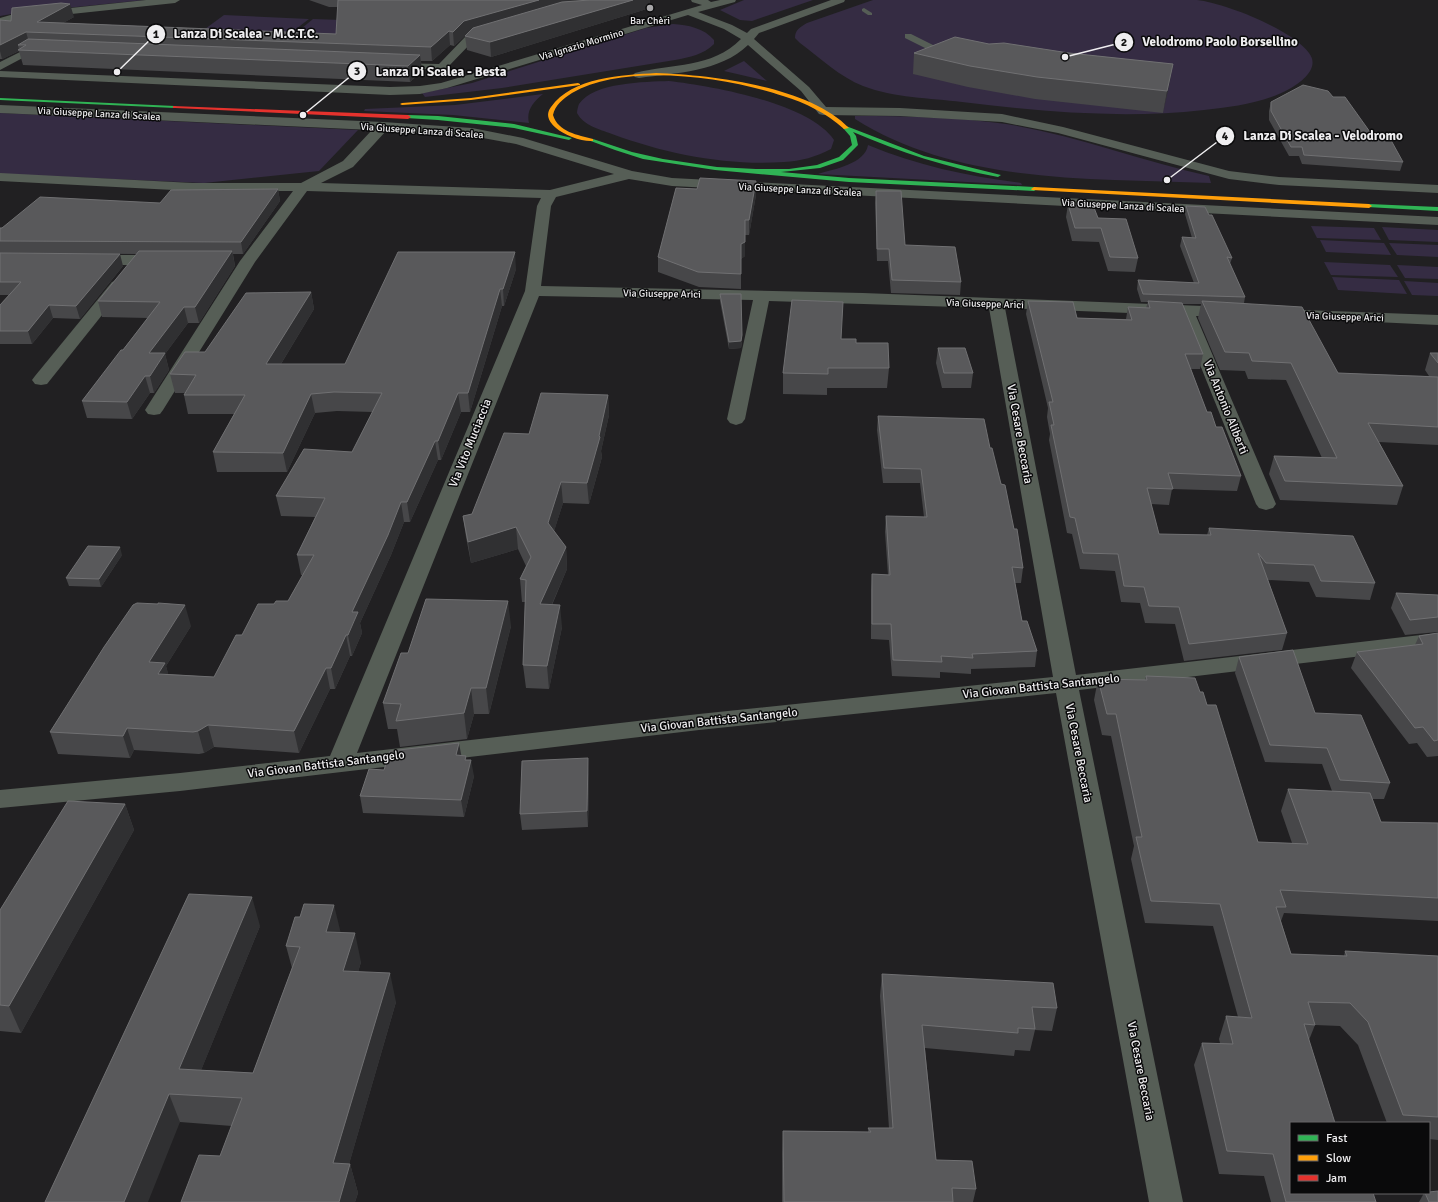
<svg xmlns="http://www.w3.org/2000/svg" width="1438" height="1202" font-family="Signika,sans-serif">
  <rect width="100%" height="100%" fill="#212022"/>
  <g fill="#352c43">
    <polygon points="0,0 145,0 17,13 0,16"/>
    <polygon points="744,0 813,0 752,21 740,20 720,10"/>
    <path d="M 873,0 C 947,0 1021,0 1096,0 C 1119,0 1143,0 1166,0 C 1176,0 1187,0 1197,0 C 1225,3 1293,30 1309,53 C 1320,67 1303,81 1291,88 C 1265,103 1233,107 1204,110 C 1123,119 1043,112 962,102 C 930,98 894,98 863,86 C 840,77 820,58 800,43 L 795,38 C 795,30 800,27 807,23 Z"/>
    <polygon points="224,15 309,19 292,32 205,29"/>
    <polygon points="313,19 399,22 384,36 296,33"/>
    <path d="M 673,24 C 688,25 704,28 714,40 L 714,44 C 703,55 690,57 675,60 L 502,88 L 425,97 L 422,93 L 472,83 L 646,28 Z"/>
    <polygon points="744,61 767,81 724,71"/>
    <path d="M 669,81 C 712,86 809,103 834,140 L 831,149 C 816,157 801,161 784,162 C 727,166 666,154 612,134 C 599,129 584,126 577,113 C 577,111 578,106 579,104 C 594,82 645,82 669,81 Z"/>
    <path d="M 543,94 C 533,102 526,111 529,123 L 453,115 L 364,111 L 365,109 L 455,105 Z"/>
    <polygon points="0,113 358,130 319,171 204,183 0,174"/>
    <path d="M 855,116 C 905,116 957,117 1006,124 C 1075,135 1141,161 1209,176 L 1211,183 C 1092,178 960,185 855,119 Z"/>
    <path d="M 868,145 C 918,166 968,176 1021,183 L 1022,185 L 818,174 C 834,169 865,164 868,145 Z"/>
    <polygon points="1311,226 1374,228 1381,240 1317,238"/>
    <polygon points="1382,227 1438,230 1438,242 1389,240"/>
    <polygon points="1320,240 1384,243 1391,255 1326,252"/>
    <polygon points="1389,243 1438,245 1438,257 1397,255"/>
    <polygon points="1324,262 1390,265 1398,277 1331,275"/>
    <polygon points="1397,265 1438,267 1438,279 1405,278"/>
    <polygon points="1332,277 1399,280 1407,294 1338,290"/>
    <polygon points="1404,281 1438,283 1438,296 1412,295"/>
  </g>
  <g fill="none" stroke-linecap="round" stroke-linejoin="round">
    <g fill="#565e56" fill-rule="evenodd">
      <polygon points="864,8 872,13 872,15 868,15 862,11 862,9"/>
      <polygon points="905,34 911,34 933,45 954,53 950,55 927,49 905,38"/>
    </g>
    <g fill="#565e56" fill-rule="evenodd">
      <polygon points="146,0 180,0 175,3 15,20 0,24 0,18 14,14"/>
      <path d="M 691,0 L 708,0 L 711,2 L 720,0 L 736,0 L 735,2 L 698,12 L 732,25 L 747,33 L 751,29 L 831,0 L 845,0 L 844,2 L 759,33 L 754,39 L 809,87 L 826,107 L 900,108 L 1002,114 L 1063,127 L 1229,171 L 1279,177 L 1438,185 L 1438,193 L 1279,185 L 1229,179 L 1058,133 L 1002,122 L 900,116 L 823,115 L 819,114 L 801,91 L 748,45 C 720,72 676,73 639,78 L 635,77 L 633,75 L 635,73 C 673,63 711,69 741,39 L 724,29 L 688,15 L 447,88 L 420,94 L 390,95 L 0,77 L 0,71 L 390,87 L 420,86 L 441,83 L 702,5 L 692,2 Z"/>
      <polygon points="493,28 497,29 498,31 497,33 474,40 446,69 391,69 387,68 385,66 387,64 391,63 439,64 466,36"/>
      <polygon points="30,47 49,48 54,51 49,54 32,53 0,70 0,62"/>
      <path d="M 0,105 L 383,122 L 472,128 L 523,138 L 632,171 L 672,178 L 1438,217 L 1438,225 L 672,186 L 629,179 L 556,197 L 551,206 L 541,286 L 863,293 L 1229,307 L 1235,309 L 1237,312 L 1235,315 L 1229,317 L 1196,316 L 1276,504 L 1273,508 L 1266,510 L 1259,508 L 1256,504 L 1180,315 L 1005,308 L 1076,675 L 1438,633 L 1438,647 L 1079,690 L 1183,1202 L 1149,1202 L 1056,693 L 699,730 L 180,791 L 0,808 L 0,790 L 180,773 L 330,756 L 525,291 L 537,206 L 541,198 L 307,191 L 255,262 L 163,410 L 160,414 L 154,415 L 148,414 L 145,410 L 240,261 L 293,191 L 193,191 L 0,181 L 0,173 L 193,183 L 301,183 L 343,161 L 372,130 L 0,113 ZM 386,131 L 472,136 L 516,144 L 614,174 L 550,190 L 321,183 L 353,167 ZM 539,296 L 753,300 L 727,419 L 730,423 L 736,425 L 742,423 L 745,419 L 769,301 L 989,308 L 1053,677 L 699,714 L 357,753 Z"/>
      <polygon points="91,255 161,255 166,257 169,260 166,263 161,265 91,265 86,263 83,260 86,257"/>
      <polygon points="118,280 124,282 126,285 47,384 41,385 35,384 32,380 35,376 112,282"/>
      <polygon points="1277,309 1438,315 1438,325 1271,317 1269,314 1271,311"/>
    </g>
    <g fill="#30b455" fill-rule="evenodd">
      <polygon points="0,98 175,106 177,107 175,108 0,100"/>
      <polygon points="408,115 438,116 514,124 572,138 569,140 514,128 438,120 406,118 405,117"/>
      <path d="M 846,126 L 924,156 L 1001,175 L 998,177 C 948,168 900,152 853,132 L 856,136 L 858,145 L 843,160 L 820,168 L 781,172 L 849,178 L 1034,187 L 1037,189 L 1034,191 L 849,182 L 715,170 L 643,159 L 615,150 L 588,140 L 593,139 L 632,152 L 663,159 L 717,167 L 756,169 L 789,169 L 817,165 L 839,157 L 852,145 L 850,136 L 843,128 Z"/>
      <polygon points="1369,204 1438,207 1438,211 1367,207 1366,206"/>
    </g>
    <g fill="#ff9f0a" fill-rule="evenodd">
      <path d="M 656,73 C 711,75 809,86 849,128 L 844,129 C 826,113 806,103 783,96 C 727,77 625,62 572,93 C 563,99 555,105 553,115 C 558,132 578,135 593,139 L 593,141 C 582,142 564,135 556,128 C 549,122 545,115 551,107 C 572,77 623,75 656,73 Z"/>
      <polygon points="578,83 580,84 580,85 471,100 402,105 400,104 402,103 471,98"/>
      <polygon points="1034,187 1369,204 1372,206 1369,208 1032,190 1031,189"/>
    </g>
    <polygon fill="#e5322d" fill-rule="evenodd" points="173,106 408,115 411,117 408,119 175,108 173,108"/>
  </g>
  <g fill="#474749">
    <polygon points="309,0 650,0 650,8 491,57 467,50 465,36 467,34 466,35 454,46 450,45 432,61 421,61 422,71 410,82 23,65 19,51 2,59 0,59 0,20 11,21 74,17 63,23 336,34 338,7 329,7"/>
    <polygon points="989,44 1069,53 1173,64 1163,113 1035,99 968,87 913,74 914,53"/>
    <polygon points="1333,97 1403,162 1400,171 1302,164 1299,156 1289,156 1269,120 1269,111 1271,102"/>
    <polygon points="756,181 756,195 749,235 745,235 745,256 741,259 741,289 699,287 658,272 658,257 697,189"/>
    <polygon points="278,189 280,201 243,254 233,254 235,266 199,323 188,323 165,354 169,370 154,393 150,393 132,419 87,418 82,401 148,318 102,317 98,301 137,254 0,253 0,228 160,203"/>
    <polygon points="876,191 905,245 961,282 960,295 891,293 888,261 877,261 875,203"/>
    <polygon points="1068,204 1098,218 1138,258 1135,272 1108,271 1099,242 1072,241 1066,217"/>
    <polygon points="1186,206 1209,215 1232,258 1230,264 1245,297 1244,303 1338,373 1429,376 1425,370 1430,353 1438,353 1438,445 1379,442 1403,486 1397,505 1280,500 1269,474 1274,456 1322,458 1286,380 1248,379 1245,371 1220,370 1198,318 1201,304 1182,304 1203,354 1200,369 1191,369 1207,412 1216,427 1241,476 1237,491 1172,489 1169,505 1151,504 1159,534 1207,535 1209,528 1375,583 1370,600 1316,597 1309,582 1268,580 1287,633 1282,650 1184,661 1175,624 1145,623 1140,603 1121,602 1115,571 1080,569 1072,534 1067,533 1049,440 1050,434 1047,417 1048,408 1026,314 1028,301 1077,318 1126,319 1128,307 1146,308 1148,302 1141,302 1137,289 1138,280 1194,283 1180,246 1182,237 1192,238 1185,214"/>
    <polygon points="0,253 123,266 80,319 53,318 32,344 0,344 0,305 9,295 0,295"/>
    <polygon points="516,269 504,306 502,306 470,412 461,412 441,460 438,460 410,522 404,522 391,555 360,623 362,633 352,656 350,656 335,689 330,689 299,753 214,747 204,753 199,754 134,750 130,758 58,754 50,732 191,626 166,666 168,674 214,677 242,635 274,604 288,601 303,575 301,575 297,555 315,517 281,516 276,496 352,452 373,412 337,411 315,413 287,472 217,472 213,452 234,414 188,414 184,395 185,393 175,393 170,374 205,352 311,292 314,309 281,364 345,364"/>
    <polygon points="720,294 742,335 742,342 741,348 729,349 720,301"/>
    <polygon points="856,343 889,368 887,388 827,388 827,395 783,394 783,373"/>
    <polygon points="938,348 973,373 971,388 942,388 936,363"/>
    <polygon points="608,395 609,415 601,451 602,457 589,504 563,503 554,531 566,547 567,569 552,605 562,627 549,689 526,688 523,665 525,602 522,602 520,579 526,566 518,549 471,563 466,537 463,516 472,514 529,434"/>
    <polygon points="878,416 990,448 1014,529 1023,568 1021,583 1015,583 1022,621 1037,651 1035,667 971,669 971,674 940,672 940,678 892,676 889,640 871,639 871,590 872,574 888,575 885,532 886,516 924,517 920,483 883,483 877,430"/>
    <polygon points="122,555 101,587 69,586 66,578"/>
    <polygon points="1396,593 1438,595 1438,632 1405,635 1391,608"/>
    <polygon points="511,626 489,714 474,714 467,739 400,747 397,729 388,729 383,703 408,653"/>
    <polygon points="1438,633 1438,756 1427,757 1417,743 1409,744 1351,668 1357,652 1415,645 1419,636"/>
    <polygon points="1239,657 1315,713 1390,783 1384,799 1372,799 1381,822 1438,823 1438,921 1284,913 1281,921 1291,954 1344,956 1345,951 1438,956 1438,1140 1429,1139 1429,1123 1387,1123 1358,1045 1340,1026 1315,1025 1309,1040 1291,1123 1376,1202 1271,1202 1264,1176 1219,1174 1194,1065 1202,1043 1220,1043 1219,1039 1226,1016 1238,1017 1213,926 1145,923 1131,859 1134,846 1111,736 1102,735 1094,700 1098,679 1145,680 1146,676 1200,692 1207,705 1258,842 1292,843 1281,811 1288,789 1332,791 1322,764 1265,762 1235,673"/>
    <polygon points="461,756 474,776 464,817 363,813 360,796 384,770"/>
    <polygon points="589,774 588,827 522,830 520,814"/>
    <polygon points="125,804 134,830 21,1033 0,1031 0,910"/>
    <polygon points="260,926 201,1070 253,1073 292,968 286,946 341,932 361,962 358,972 396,1002 349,1164 350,1164 358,1193 355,1202 181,1202 220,1156 232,1126 180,1122 45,1202"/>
    <polygon points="882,974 1057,1008 1052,1031 1035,1030 1030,1051 1015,1050 1014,1056 925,1048 936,1160 976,1189 973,1202 782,1202 782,1153 783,1131 868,1132 868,1128 889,1128 880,996"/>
    <polygon points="1424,1193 1429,1193 1438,1202 1419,1202"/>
  </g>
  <g fill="#303032">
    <polygon points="539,0 614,0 562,7 466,35 454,46 453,32 464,21"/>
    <polygon points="633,0 650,0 650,8 491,57 490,42"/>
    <polygon points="70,4 74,17 45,33 37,22"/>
    <polygon points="449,31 450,45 432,61 431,47"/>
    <polygon points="26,32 30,46 18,45 19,50 18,50 19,51 2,59 0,51 0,45"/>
    <polygon points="420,55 422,71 410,82 408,66"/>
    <polygon points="1173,64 1169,86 1163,113 1167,91"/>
    <polygon points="756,181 756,195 749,235 749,220"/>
    <polygon points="278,189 280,201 243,254 241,242"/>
    <polygon points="745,242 745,256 741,259 741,244"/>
    <polygon points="232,251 235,266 199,323 195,307"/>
    <polygon points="515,252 516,269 504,306 503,289"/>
    <polygon points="120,254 123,266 80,319 76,306"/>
    <polygon points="500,289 502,306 470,412 468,393"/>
    <polygon points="311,292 314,309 270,382 266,364"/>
    <polygon points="49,305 53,318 32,344 28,331"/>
    <polygon points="184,307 188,323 165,354 169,370 154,393 150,376 149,353"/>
    <polygon points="742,335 742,342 741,348 729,349 729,342"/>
    <polygon points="145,376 150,393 132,419 127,402"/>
    <polygon points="458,393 461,412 441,460 438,441"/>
    <polygon points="311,394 315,413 287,472 283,453"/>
    <polygon points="608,395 609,415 601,451 602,457 589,504 587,483 599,436"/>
    <polygon points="435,441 438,460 410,522 407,502"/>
    <polygon points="561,482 563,503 550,544 548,523"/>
    <polygon points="401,502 404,522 391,555 360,623 362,633 352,656 348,635 352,612"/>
    <polygon points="516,527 518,549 471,563 468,542"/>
    <polygon points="120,547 122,555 101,587 99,579"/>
    <polygon points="566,547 567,569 542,627 540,604"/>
    <polygon points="508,601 511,626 489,714 486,688"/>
    <polygon points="185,605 191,626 166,666 171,684 165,695 149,662"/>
    <polygon points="560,605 562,627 549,689 547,666"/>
    <polygon points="346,635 350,656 335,689 331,668"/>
    <polygon points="326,668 330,689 299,753 294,731"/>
    <polygon points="471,688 474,714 467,739 464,713"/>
    <polygon points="208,725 214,747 204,753 198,731"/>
    <polygon points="127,728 134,750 130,758 123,736"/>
    <polygon points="459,743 462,759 456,755"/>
    <polygon points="466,756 468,772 471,760 474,776 464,817 461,800 465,760"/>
    <polygon points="588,758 589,774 588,827 587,811"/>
    <polygon points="125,804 134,830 21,1033 9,1006"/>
    <polygon points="252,897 260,926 191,1095 179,1069"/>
    <polygon points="334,905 341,934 326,932"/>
    <polygon points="355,933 361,962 350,1000 343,971"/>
    <polygon points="390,973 396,1002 341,1192 333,1163"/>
    <polygon points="169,1094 180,1122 148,1202 124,1202"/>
    <polygon points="350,1164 358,1193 355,1202 339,1202"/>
  </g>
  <g fill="#59595b" stroke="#707072">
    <polygon points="338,0 539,0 464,21 453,32 449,31 431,47 26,32 0,45 0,20 11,21 12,8 61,3 70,4 37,22 336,34"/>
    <polygon points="590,0 633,0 490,42 465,36 473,28 562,2"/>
    <polygon points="955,37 989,44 1004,43 1069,53 1173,64 1167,91 1037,77 970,66 914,53"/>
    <polygon points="28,39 420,55 408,66 18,50 26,45 18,45"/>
    <polygon points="1303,85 1328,91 1333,97 1345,97 1370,132 1387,133 1403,162 1304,155 1302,147 1291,147 1271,111 1271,102"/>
    <polygon points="700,178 756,181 749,220 745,220 745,242 741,244 741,274 698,272 658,257 676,188 697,189"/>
    <polygon points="278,189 241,242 0,241 0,228 2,228 40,197 160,203 171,190"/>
    <polygon points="876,191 901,191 905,245 955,247 961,282 892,280 889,249 877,249"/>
    <polygon points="1068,204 1093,205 1098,218 1126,219 1138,258 1110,257 1101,228 1075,228"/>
    <polygon points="1186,206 1205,207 1209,215 1212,215 1232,258 1227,257 1245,297 1143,294 1138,280 1199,283 1182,237 1196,238"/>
    <polygon points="139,251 232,251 195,307 184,307 149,353 165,353 150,376 145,376 127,402 82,401 121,350 123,350 160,302 98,301"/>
    <polygon points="398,252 515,252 503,289 500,289 468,393 458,393 438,441 435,441 407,502 401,502 388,535 352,612 358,612 348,635 346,635 331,668 326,668 294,731 208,725 198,731 193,732 127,728 123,736 50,732 104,647 133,605 137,603 158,604 158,603 185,605 149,662 165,663 158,674 214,677 236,635 242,635 258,604 274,604 276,601 288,601 314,555 297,555 325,498 276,496 304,449 352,452 382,393 334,392 311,394 283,453 213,452 245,395 184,395 196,375 170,374 185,352 205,352 246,293 311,292 266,364 345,364"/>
    <polygon points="0,253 120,254 76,306 49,305 28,331 0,331 0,305 21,282 0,282"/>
    <polygon points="720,294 741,294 742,335 741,341 729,342"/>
    <polygon points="792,300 843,302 841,339 856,339 856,343 888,343 889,368 828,368 828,374 783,373"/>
    <polygon points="1028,301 1073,302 1077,318 1132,320 1128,307 1150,308 1148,301 1182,303 1203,354 1185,354 1207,412 1211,412 1216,427 1222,427 1241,476 1168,473 1173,489 1147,488 1159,534 1211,535 1209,528 1353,536 1375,583 1321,581 1314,565 1266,563 1258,553 1287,633 1189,644 1179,607 1149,606 1144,587 1124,586 1118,554 1083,553 1075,518 1070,517 1051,425 1054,425 1049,402 1053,402"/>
    <polygon points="1202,301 1302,307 1338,373 1438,377 1438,427 1368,423 1403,486 1285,481 1274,456 1337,458 1291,363 1252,361 1249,353 1225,352"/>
    <polygon points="938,348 965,348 973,373 944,373"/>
    <polygon points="1430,353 1438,353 1438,363"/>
    <polygon points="541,393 608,395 599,436 600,437 587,483 561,482 548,523 566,547 540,604 560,605 547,666 523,665 526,580 520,579 531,557 516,527 468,542 463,516 472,514 504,433 529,434"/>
    <polygon points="878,416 984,419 990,448 992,448 1001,484 1005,485 1014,529 1017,529 1023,568 1012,567 1022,621 1027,621 1037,651 972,654 973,658 941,656 942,662 893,660 891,624 872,624 872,574 890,575 886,516 927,517 921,469 884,468"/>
    <polygon points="88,546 120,547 99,579 66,578"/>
    <polygon points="1396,593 1438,595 1438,617 1410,620"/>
    <polygon points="426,599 508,601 486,688 471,688 464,713 396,721 401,704 383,703 401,653 408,653"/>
    <polygon points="1438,633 1438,740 1434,741 1423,727 1415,728 1357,652 1423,644 1419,636"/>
    <polygon points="1293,650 1315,713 1361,715 1390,783 1340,780 1327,748 1270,745 1239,657"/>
    <polygon points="1146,676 1195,678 1200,692 1203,692 1207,705 1216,705 1258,842 1308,844 1288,789 1370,793 1381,822 1438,823 1438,898 1280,890 1286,907 1276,907 1291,954 1347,956 1345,951 1438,956 1438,1117 1403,1115 1368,1022 1350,1003 1308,1002 1315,1025 1304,1024 1335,1123 1291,1123 1291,1193 1373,1193 1376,1202 1286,1202 1273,1154 1227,1151 1202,1043 1233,1044 1226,1016 1252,1018 1220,904 1151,901 1136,837 1142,837 1116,714 1107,714 1098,679 1147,680"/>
    <polygon points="459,743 456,755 466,756 465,760 471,760 461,800 360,796 369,769 384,770 390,751"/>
    <polygon points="588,758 587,811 520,814 522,761"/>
    <polygon points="68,801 125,804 9,1006 0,1005 0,910"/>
    <polygon points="189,894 252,897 179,1069 253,1073 300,947 286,946 295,917 300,917 304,904 334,905 326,932 355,933 343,971 390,973 333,1163 350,1164 339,1202 181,1202 199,1155 220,1156 242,1098 169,1094 124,1202 45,1202"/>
    <polygon points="882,974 1053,983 1057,1008 1032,1007 1035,1029 1018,1028 1018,1033 922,1025 936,1160 972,1161 976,1189 952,1188 953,1202 784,1202 783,1131 871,1132 868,1128 893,1128"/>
    <polygon points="1438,1191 1438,1202 1429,1202 1425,1193 1429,1193 1429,1192"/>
  </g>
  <circle fill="#a7a6a8" stroke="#0a0a0b" stroke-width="1.5" cx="650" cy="8" r="4"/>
  <g text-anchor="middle" stroke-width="3" stroke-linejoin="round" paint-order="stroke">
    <g font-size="10" fill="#efeef0" stroke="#0a0a0b">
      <text x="650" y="24">Bar Chèri</text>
    </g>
    <g font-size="10" fill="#efeef0" stroke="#0a0a0b">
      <text transform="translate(581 44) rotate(-17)" y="4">Via Ignazio Mormino</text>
      <text transform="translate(99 113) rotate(3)" y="4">Via Giuseppe Lanza di Scalea</text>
      <text transform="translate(422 130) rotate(4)" y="4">Via Giuseppe Lanza di Scalea</text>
      <text transform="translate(800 189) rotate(3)" y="4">Via Giuseppe Lanza di Scalea</text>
      <text transform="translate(1123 205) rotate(3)" y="4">Via Giuseppe Lanza di Scalea</text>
      <text transform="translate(662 293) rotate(1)" y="4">Via Giuseppe Arici</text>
      <text transform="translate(985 303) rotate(2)" y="4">Via Giuseppe Arici</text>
      <text transform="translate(1345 316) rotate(2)" y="4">Via Giuseppe Arici</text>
    </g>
    <g font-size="12" fill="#efeef0" stroke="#0a0a0b">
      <text transform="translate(1226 407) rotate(68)" y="4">Via Antonio Aliberti</text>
      <text transform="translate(1020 434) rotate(80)" y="4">Via Cesare Beccaria</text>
      <text transform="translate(470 443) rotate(-68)" y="4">Via Vito Muciaccia</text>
      <text transform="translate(1041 686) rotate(-6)" y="4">Via Giovan Battista Santangelo</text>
      <text transform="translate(719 720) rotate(-6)" y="4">Via Giovan Battista Santangelo</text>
      <text transform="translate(1079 753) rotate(79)" y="4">Via Cesare Beccaria</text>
      <text transform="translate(326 764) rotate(-7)" y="4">Via Giovan Battista Santangelo</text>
      <text transform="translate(1141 1071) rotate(79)" y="4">Via Cesare Beccaria</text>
    </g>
  </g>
  <path fill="none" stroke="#efeef0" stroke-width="1.5" d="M117 72L156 34M1065 57L1124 42M303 115L357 71M1167 180L1225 136"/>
  <g fill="#efeef0" stroke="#0a0a0b" stroke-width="1.5">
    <circle cx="117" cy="72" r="4"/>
    <circle cx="1065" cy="57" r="4"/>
    <circle cx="303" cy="115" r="4"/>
    <circle cx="1167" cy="180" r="4"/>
    <circle cx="156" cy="34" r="10"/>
    <circle cx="1124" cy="42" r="10"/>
    <circle cx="357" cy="71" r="10"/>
    <circle cx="1225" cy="136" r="10"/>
  </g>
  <g font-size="12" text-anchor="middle" font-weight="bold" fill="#111">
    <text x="156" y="38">1</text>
    <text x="1124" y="46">2</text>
    <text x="357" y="75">3</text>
    <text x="1225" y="140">4</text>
  </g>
  <g font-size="13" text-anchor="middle" font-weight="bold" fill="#efeef0" stroke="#0a0a0b" stroke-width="3" stroke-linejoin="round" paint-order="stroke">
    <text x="246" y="38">Lanza Di Scalea - M.C.T.C.</text>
    <text x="1220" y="46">Velodromo Paolo Borsellino</text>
    <text x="441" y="76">Lanza Di Scalea - Besta</text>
    <text x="1323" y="140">Lanza Di Scalea - Velodromo</text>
  </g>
  <rect x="1290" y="1122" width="140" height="72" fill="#0a0a0b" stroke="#666567"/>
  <rect x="1298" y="1135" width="20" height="6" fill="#30b455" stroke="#666567"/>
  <text x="1326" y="1142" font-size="12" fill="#efeef0">Fast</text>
  <rect x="1298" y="1155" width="20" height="6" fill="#ff9f0a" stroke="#666567"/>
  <text x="1326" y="1162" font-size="12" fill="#efeef0">Slow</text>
  <rect x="1298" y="1175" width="20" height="6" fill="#e5322d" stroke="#666567"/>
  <text x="1326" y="1182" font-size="12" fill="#efeef0">Jam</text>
</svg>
